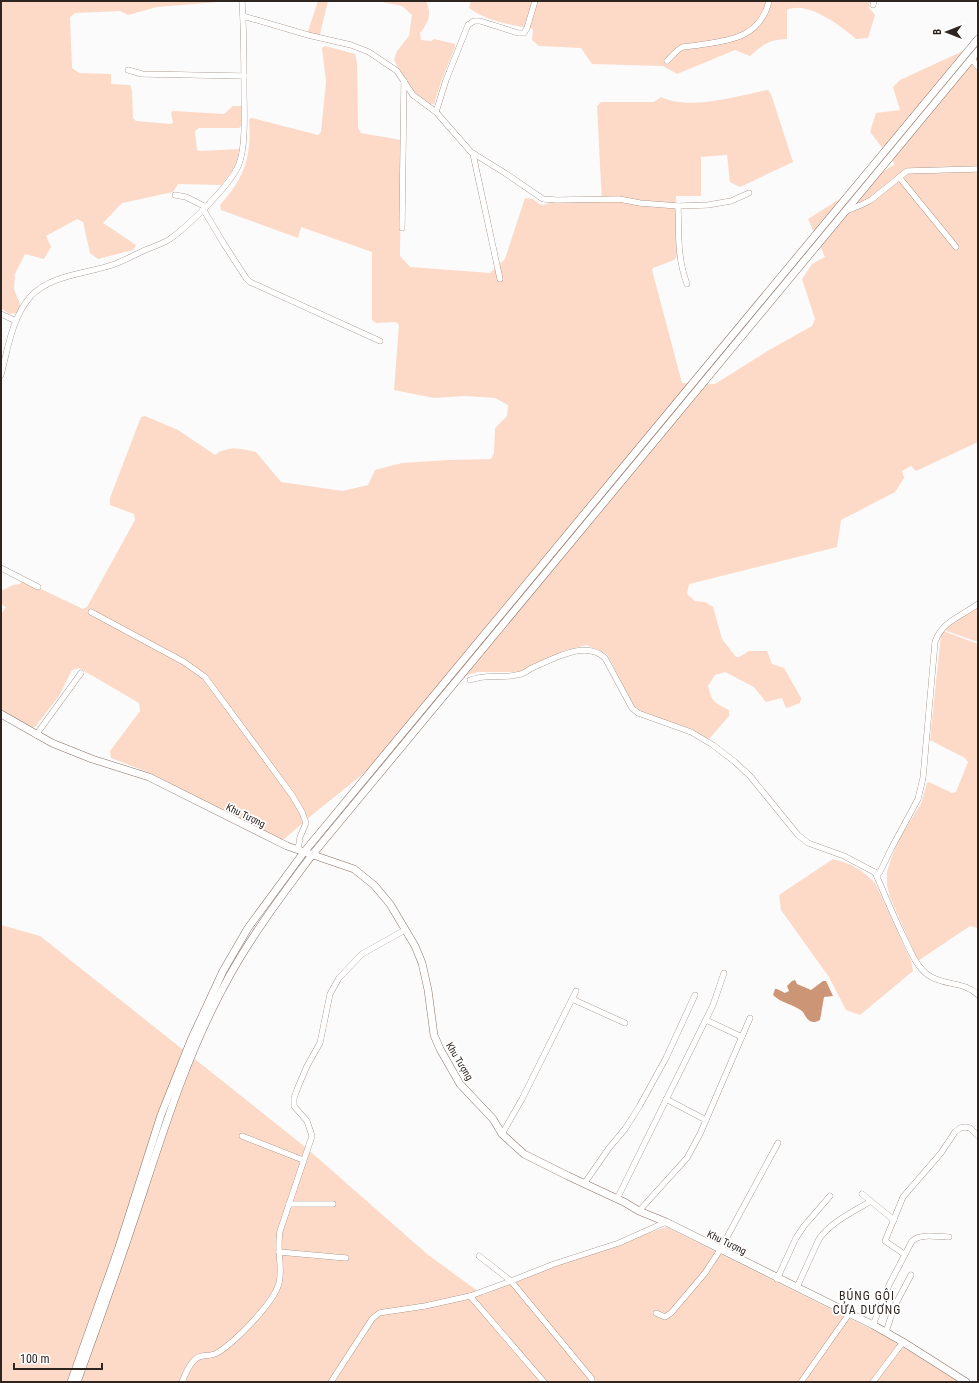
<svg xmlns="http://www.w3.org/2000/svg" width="979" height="1383" font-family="'Roboto Condensed',sans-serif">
  <rect width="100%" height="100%" fill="#fbfbfb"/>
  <g fill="#fdd9c7">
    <path d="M 1,1 L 231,1 L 157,7 L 128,15 L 120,11 L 75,13 L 70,17 L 72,68 L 79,73 L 111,74 L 111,84 L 130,85 L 132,91 L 133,118 L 136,121 L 171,124 L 173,122 L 171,113 L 173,111 L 224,114 L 233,106 L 242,106 L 242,125 L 239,128 L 199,128 L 195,131 L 197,150 L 201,151 L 239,149 C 238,165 231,173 221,185 L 178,184 L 173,192 L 122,203 L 103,223 L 136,245 L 133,250 L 98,259 L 90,253 L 83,222 L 77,219 L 46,236 L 51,247 L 44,259 L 25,254 L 15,274 L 14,289 L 21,307 L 16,313 L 9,314 L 1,308 Z"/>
    <polygon points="318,1 328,1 320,34 318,36 309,33 308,31"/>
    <path d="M 377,1 L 426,1 C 432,14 429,22 420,33 L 421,40 L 431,41 L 434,39 L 455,44 L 455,47 L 441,82 L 434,104 L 428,105 C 413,92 402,77 394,60 L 397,51 L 409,36 L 412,15 L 402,6 Z"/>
    <path d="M 471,1 L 870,1 L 869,8 L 875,15 L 868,38 L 856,39 C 841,26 807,0 787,10 L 787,39 C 768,40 764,44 750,56 L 735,50 L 677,74 L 663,66 L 592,64 L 581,48 L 539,46 L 532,40 L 533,29 C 512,25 486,21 469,8 Z"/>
    <path d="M 325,46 L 355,54 L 357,63 L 358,128 L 361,133 L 401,140 L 400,256 L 410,267 L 490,273 L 505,259 L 525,198 L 533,199 L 539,204 L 543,205 L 553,202 L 602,202 L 597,106 L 601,102 L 654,102 L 661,97 C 691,111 736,96 768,90 L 771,94 L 793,162 L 740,187 L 730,182 L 727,155 L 701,157 L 701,196 L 676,196 L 677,256 L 674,260 L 653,268 L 652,270 L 682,383 L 715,384 L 769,350 L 812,326 L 815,319 L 802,279 L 812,264 L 825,257 L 808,219 L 895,164 L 870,132 L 876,113 L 900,110 L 893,87 L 900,80 L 963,51 L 978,54 L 978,442 L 916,471 L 911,466 L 902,471 L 904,478 L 895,492 L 841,520 L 837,547 L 689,584 L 687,594 L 695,601 L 705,602 L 713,607 L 722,639 L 736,657 L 739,657 L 749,651 L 767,651 L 772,664 L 784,668 L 801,698 L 800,703 L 787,708 L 785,706 L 782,698 L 766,702 L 754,687 L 725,672 L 715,675 L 708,686 C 712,702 714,703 729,710 L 729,716 L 710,738 L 707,739 L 692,729 L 645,714 L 634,706 L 607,654 L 586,645 L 563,651 L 520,672 L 478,672 L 467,675 L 395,748 L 312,815 L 283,840 L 275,838 L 150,773 L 111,758 L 110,751 L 140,711 L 139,703 L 79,668 L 72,670 L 59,696 L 35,727 L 27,728 L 1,710 L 1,614 L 6,607 L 1,604 L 1,591 L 13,585 L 20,584 L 22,580 L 83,609 L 87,607 L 135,520 L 134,514 L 110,505 L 110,498 L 141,417 L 145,416 L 178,430 L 215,455 C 229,445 241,449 256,452 L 281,482 L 343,491 L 368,485 L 375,470 L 402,463 L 448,460 L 491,459 L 494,453 L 495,428 L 507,416 L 508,405 L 495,398 L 466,396 L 434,398 L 394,390 L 399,325 L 396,322 L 376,323 L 372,320 L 372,252 L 301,227 L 298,238 L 221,210 L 220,205 C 245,178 252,155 249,119 L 252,118 L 318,135 L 321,132 L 326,82 L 322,48 Z"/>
    <polygon points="978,602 978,642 941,629"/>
    <polygon points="943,631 978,644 978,928 970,926 918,961 890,897 887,885 887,872 892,856 902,834 921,804 927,783 929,782 952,793 956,792 968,762 965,758 930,740 941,634"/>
    <path d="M 833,859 C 852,864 861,869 875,883 L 911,961 L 913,971 L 860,1015 L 846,1010 L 829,977 L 781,910 L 779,895 Z"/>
    <polygon points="1,925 40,936 304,1146 427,1254 483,1295 535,1273 666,1227 881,1334 961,1382 1,1382"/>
  </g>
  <path fill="#cc9576" d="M 795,980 L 797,984 L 811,990 L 823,981 L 826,981 L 833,996 L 824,997 L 820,1020 C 816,1022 814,1023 810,1021 C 806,1019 805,1014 802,1011 C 793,1004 781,1003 773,995 L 775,989 L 777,989 L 785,993 L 789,991 L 787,986 L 792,981 Z"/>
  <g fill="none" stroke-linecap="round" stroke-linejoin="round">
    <defs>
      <g id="street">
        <polyline points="873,5 874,1"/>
        <polyline points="243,16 308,35 351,45 369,52 397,71 413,95 436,112 471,152 505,173 543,199 557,200 619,199 640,203 678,206 708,205 731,201 749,193"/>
        <polyline points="972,59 978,67"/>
        <path d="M 667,61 C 672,56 677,49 683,47 C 688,46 694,46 699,45 C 730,40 760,38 769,1"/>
        <polyline points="128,70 142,74 244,76"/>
        <polyline points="436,112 446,80 468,25 474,21 480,21 518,33 524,33 527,28 535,1"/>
        <polyline points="473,154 500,279"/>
        <polyline points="899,177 956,247"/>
        <polyline points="175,195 186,197 206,207"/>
        <path d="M 678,206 C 679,234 677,257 687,284"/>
        <polyline points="203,209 224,244 246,278 250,282 380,341"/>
        <polyline points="846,211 861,205 871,200 907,171 978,169"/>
        <polyline points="402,228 404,81"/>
        <polyline points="1,314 16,321"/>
        <path d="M 1,375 C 8,348 12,317 31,296 C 52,274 87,274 115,264 C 125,260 135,255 145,250 C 153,247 162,244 170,239 C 188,226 231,185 239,164 C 246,145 244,112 244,92 C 244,62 244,31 242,1"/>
        <polyline points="1,568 38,587"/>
        <polyline points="91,612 184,662 205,677 292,795 302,812 306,823 300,837 298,850"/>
        <path d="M 470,680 C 489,673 499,679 516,675 C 521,675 526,672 530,669 C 551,660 585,639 605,658 L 632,708 L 638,713 L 691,732 L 713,745 L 735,762 L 750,776 L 798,835 L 808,843 L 844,856 L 878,874 L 880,872 L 891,849 L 918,799 L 923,778 L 935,642 C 942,621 962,616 978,604"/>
        <polyline points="36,735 81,673"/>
        <path d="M 875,872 C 885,896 895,919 906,942 C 912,954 917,967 928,975 C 943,986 965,981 978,995"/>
        <polyline points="572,999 625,1023"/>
        <polyline points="706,1020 742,1037"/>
        <polyline points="666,1099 706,1120"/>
        <polyline points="502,1134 522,1099 576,991"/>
        <polyline points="242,1136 303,1160"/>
        <polyline points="584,1184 609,1148 625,1129 639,1107 666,1058 695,995"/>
        <polyline points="862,1194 894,1220"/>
        <polyline points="617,1199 713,1005 724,973"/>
        <polyline points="289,1204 333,1204"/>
        <polyline points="639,1211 687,1158 700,1134 750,1018"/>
        <polyline points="279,1252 346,1258"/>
        <polyline points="904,1254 885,1241 903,1197 941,1153 955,1132 960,1128 965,1127 970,1128 978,1136"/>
        <polyline points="479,1256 511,1281 592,1379 592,1382"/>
        <polyline points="777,1279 796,1238 804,1226 830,1196"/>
        <path d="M 797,1287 L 819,1239 C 831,1222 853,1212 871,1201"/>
        <polyline points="656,1313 665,1317 671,1313 705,1273 720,1250 778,1143"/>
        <path d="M 873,1325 L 889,1285 L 912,1241 C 921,1233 938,1237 949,1237"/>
        <polyline points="886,1332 894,1307 911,1275"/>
        <path d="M 182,1382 C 186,1373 191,1358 202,1356 C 207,1355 212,1356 217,1353 C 235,1342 274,1303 279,1283 C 282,1271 279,1258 279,1246 C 279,1241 279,1236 280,1231 L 312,1136 L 307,1121 L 294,1106 L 294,1098 L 298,1087 L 307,1066 L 320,1043 L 330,994 L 339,978 L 362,954 L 405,930"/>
        <polyline points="331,1382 372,1319 379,1313 385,1312 425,1306 470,1296"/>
        <polyline points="544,1382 470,1296 511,1281 554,1264 619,1243 666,1222"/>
        <polyline points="801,1382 849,1314"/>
        <polyline points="873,1382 903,1342"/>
      </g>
      <g id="secondary">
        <polyline points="1,714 52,743 92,759 149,777 287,846 354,869 374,885 390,904 415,946 422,963 428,990 434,1035 440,1049 460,1084 493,1119 502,1134 524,1154 568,1176 624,1202 639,1211 666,1222 873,1325 903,1342 966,1382"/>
        <polyline points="71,1382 118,1250 161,1115 191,1040 223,971 248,928 304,852 978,39"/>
        <path d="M 77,1382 C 99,1322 120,1262 140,1202 C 165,1125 190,1046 230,975 C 254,932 283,894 312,855 L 978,51"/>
      </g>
    </defs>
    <use href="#street" stroke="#887266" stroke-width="6"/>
    <use href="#secondary" stroke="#887266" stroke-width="8"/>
    <use href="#street" stroke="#fff" stroke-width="5.5"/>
    <use href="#secondary" stroke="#fff" stroke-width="7"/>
  </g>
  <g text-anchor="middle" stroke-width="3.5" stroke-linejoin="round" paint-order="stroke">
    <g font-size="10" fill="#2e2520" stroke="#fff">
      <text transform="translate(246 815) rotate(26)" y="4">Khu Tượng</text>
      <text transform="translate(460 1061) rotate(59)" y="4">Khu Tượng</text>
      <text transform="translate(727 1242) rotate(26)" y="4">Khu Tượng</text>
    </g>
    <g font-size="12" letter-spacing="1" fill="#2e2520" stroke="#fff">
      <text x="867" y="1300">BÚNG GỘI<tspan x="867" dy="14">CỬA DƯƠNG</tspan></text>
    </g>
  </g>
  <rect width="979" height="1383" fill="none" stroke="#2e2520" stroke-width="4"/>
  <g transform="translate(947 32) rotate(270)" stroke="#ffffff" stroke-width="3" paint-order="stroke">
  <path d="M0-3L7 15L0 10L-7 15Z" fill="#2e2520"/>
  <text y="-6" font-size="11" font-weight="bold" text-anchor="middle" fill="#2e2520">B</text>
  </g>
  <path d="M14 1363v6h88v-6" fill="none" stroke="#2e2520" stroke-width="2"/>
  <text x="20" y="1363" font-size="12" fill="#2e2520" stroke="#ffffff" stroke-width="3" paint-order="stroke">100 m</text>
</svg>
